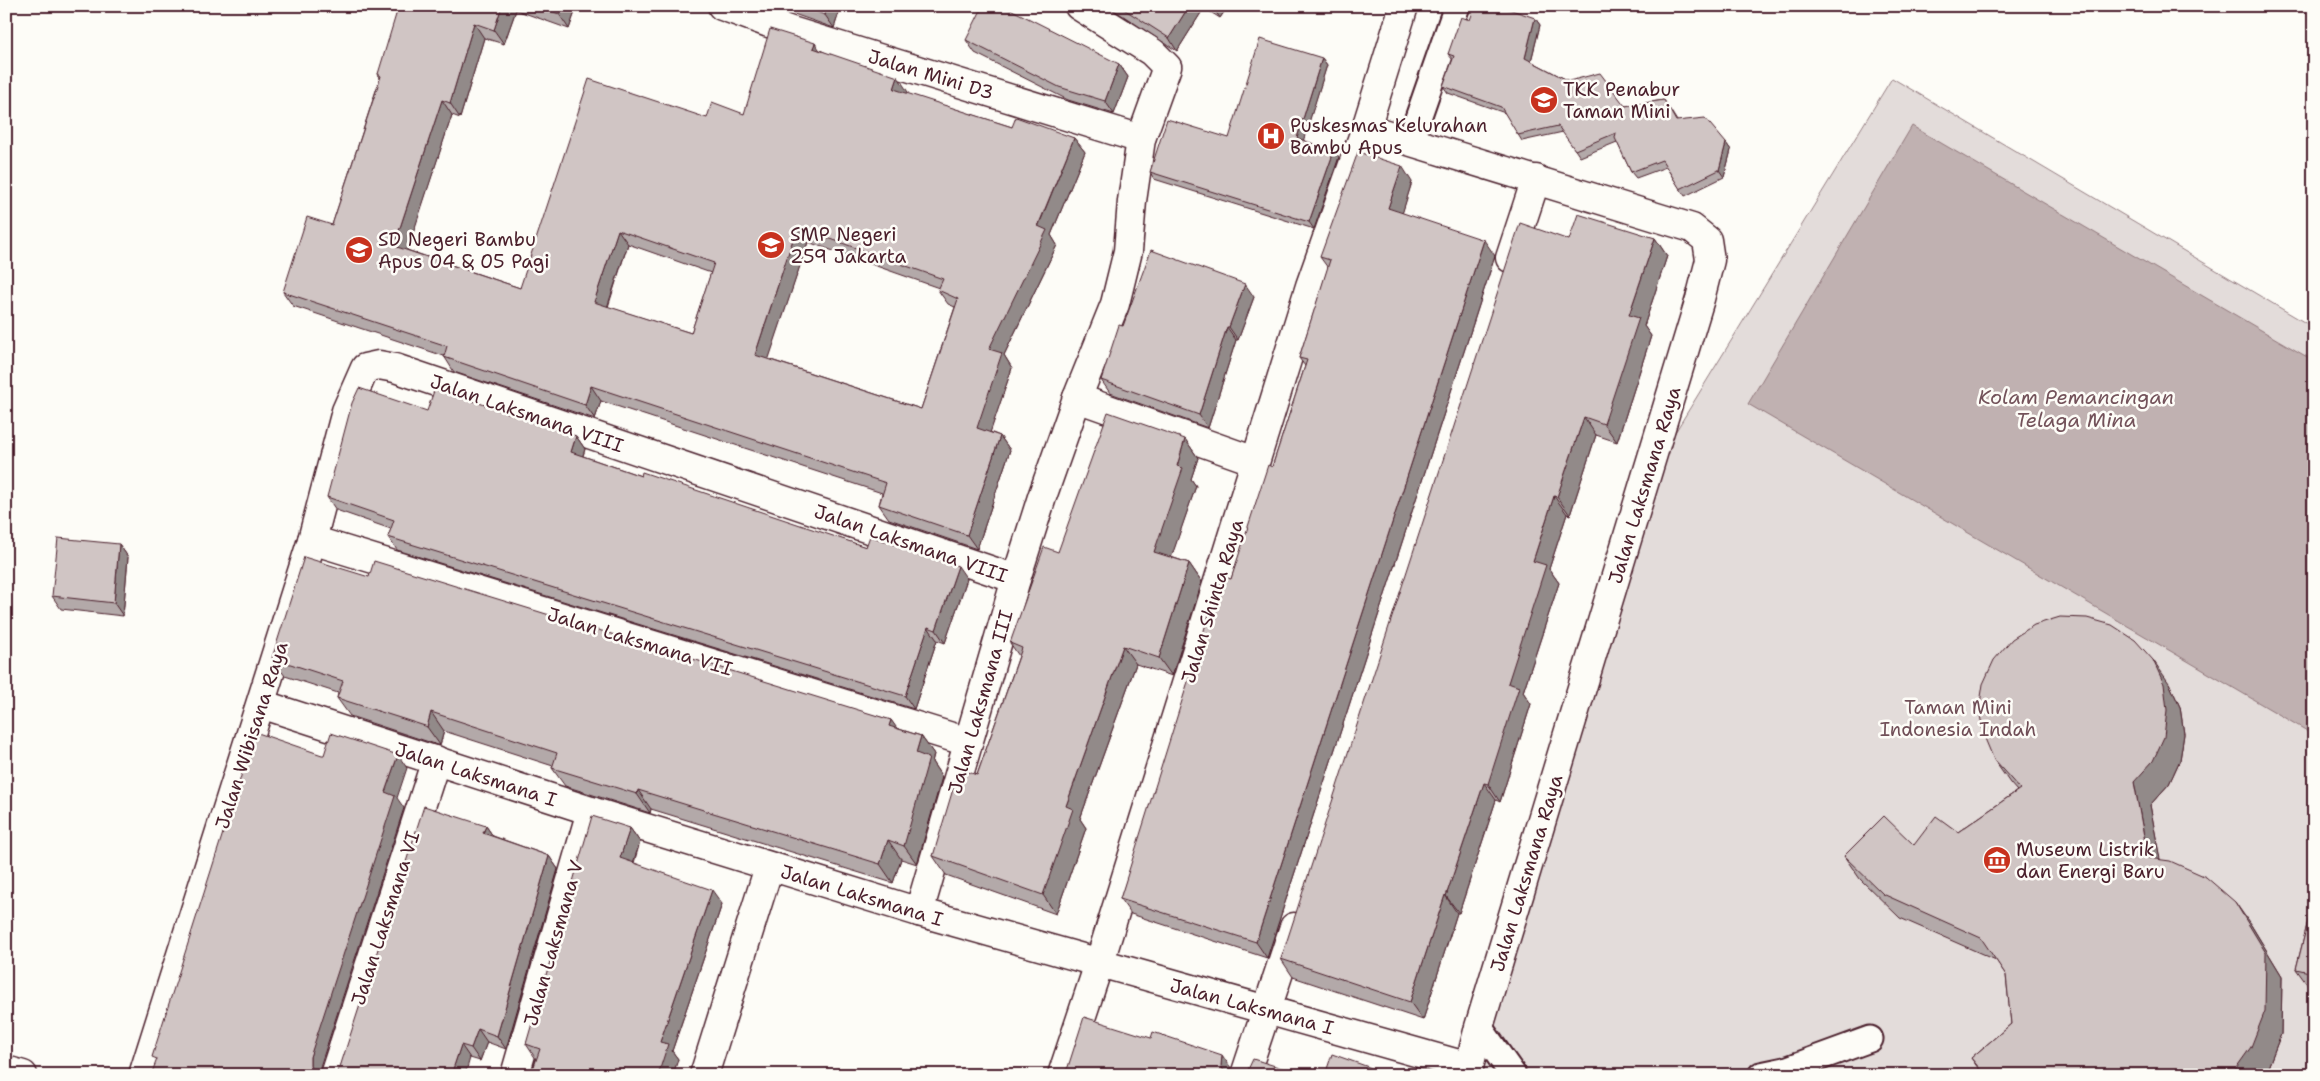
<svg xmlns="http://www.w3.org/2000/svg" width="2320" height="1081" font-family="'Shantell Sans',sans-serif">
  <rect width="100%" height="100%" fill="#fdfcf7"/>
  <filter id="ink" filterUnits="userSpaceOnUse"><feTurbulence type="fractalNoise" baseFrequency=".02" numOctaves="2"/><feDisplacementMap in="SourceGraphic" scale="10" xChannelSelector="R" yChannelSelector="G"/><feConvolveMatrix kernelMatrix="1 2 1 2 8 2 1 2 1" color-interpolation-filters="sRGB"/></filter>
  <g filter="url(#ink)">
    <polygon fill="#e3dcda" stroke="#967e82" points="1892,78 2314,328 2314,1075 1476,1075 1671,439"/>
    <polygon fill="#c0b1b1" stroke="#91777b" points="1912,126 2314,361 2314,735 1748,404"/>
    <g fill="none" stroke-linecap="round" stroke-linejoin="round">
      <defs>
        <g id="service">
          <polyline points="1410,141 1457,6"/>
          <polyline points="1479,1027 1513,1075"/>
          <polyline points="1761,1075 1785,1070 1870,1039"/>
        </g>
        <g id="minor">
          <polyline points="722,6 791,31 1141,139"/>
          <polyline points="1366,128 1692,228 1707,240 1710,260 1700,299 1479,1027 1467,1075"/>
          <polyline points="1510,258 1536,179"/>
          <polyline points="1077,398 1255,461"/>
          <polyline points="312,540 968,742"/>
          <polyline points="261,704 591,811 919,912 1469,1067"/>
          <polyline points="919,912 1016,579 1042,497 1077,398 1115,304 1128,251 1132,201 1141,139 1167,67 1152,52 1079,6"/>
          <polyline points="6,1070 23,1075"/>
          <polyline points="143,1075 312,540 346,411 365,368 379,365 395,368 1016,579"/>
          <polyline points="334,1075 436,760"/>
          <polyline points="515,1075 591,811"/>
          <polyline points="704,1075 769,867"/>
          <polyline points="1062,1075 1099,964 1310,286 1366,128 1404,6"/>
          <polyline points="1245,1075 1294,927"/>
        </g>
      </defs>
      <use href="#service" stroke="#4a1f2b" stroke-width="29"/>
      <use href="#minor" stroke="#4a1f2b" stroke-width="31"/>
      <use href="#service" stroke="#fdfcf7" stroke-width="25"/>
      <use href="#minor" stroke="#fdfcf7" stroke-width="28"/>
    </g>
    <g fill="#b3a9a9" stroke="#4a1f2b" fill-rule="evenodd">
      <path d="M 412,6 L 577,6 L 569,29 L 516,10 L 504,44 L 484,38 L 460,118 L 452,115 L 407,250 L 520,288 L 707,118 L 744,114 L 820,50 L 908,92 L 907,94 L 1012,127 L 1074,138 L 1085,152 L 1051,235 L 1057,245 L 1004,355 L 1012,368 L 990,432 L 1000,436 L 1010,450 L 977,549 L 889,519 L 879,505 L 882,493 L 601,401 L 595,419 L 454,372 L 444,356 L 293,306 L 283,292 L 332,225 L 380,78 L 378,74 L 411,11 ZM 808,242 L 939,288 L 938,290 L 948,304 L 955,307 L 921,409 L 768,359 ZM 628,244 L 711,273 L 691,333 L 608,307 Z"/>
      <polygon points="771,6 841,6 834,28"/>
      <polygon points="1108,6 1228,6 1220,18 1204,8 1177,51"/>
      <polygon points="1535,18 1540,25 1531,61 1569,81 1625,106 1664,100 1677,121 1726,143 1731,150 1724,177 1685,196 1666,167 1636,178 1631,172 1617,142 1580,157 1563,132 1522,141 1505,113 1448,93 1443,86 1453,60 1448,54 1470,20"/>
      <polygon points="966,40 1119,64 1128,77 1114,114 1068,100 975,53"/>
      <polygon points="1322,58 1327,65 1303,140 1339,157 1314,229 1154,179 1150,172 1229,138"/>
      <polygon points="1412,182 1402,213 1495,256 1267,958 1131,914 1120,899 1231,579 1272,467 1305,366 1299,358 1328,268 1320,257"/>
      <polygon points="1655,238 1667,256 1644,326 1651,336 1617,442 1596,435 1570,515 1567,514 1549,569 1559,583 1523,692 1531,704 1500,802 1496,800 1459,913 1457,913 1423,1020 1293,977 1281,959 1569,240"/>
      <polygon points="1254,297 1238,340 1236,340 1208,428 1110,393 1101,380 1123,326"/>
      <polygon points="427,411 576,436 585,449 583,456 641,476 967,579 945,643 937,640 914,709 397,550 388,537 391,529 336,510 327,497"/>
      <polygon points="1185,439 1198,458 1191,479 1196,486 1171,557 1189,563 1202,582 1172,676 1136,664 1080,819 1086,828 1056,914 946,875 933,856 977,775 1019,656 1010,643 1058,552"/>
      <polygon points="119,544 128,557 123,616 61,609 52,596"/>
      <polygon points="369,577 891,720 896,728 921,736 934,754 932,762 942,777 917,864 901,859 893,883 651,809 650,813 565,786 552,768 553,766 444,731 440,745 438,745 350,716 337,698 338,693 285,676 272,658"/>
      <polygon points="2169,683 2180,707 2184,734 2180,760 2169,784 2150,805 2160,860 2251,925 2282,976 2281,1034 2267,1070 2264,1075 1983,1075 1971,1058 2011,1024 2006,975 1996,960 1900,918 1860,879 1844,856 1914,845 1958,832 2017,791 2010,783 1994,760"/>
      <polygon points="486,826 493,836 549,856 558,869 506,1049 487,1042 480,1061 470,1058 336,1073"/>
      <polygon points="630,828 640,842 634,863 722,904 672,1051 678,1059 673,1075 531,1075 536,1059 526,1044"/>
      <polygon points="2314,897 2314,989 2309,987 2296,969"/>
    </g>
    <g fill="#928a89" stroke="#4a1f2b">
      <polygon points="502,6 513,6 516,10 504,44 494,30"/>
      <polygon points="561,6 577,6 569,29 559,14"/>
      <polygon points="828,6 841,6 834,28 825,15"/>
      <polygon points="1189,6 1203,6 1204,8 1177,51 1169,38"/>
      <polygon points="1212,6 1228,6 1220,18"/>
      <polygon points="1535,18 1540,25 1530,65 1525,58"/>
      <polygon points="474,23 484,38 460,118 450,103"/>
      <polygon points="815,43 825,58 813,48"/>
      <polygon points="1322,58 1327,65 1302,145 1297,138"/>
      <polygon points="1119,64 1128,77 1114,114 1105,101"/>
      <polygon points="898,77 908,92 904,104 894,89"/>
      <polygon points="442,100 452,115 404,261 394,246"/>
      <polygon points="1074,138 1085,152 1051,235 1057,245 1004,355 1012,368 987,442 977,428 989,349"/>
      <polygon points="1726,143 1731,150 1724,177 1719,170"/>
      <polygon points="1334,151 1339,157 1314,229 1309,222"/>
      <polygon points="1402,166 1412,182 1399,224 1388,208"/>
      <polygon points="797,227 808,242 765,370 755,355"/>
      <polygon points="618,230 628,244 604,317 594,302"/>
      <polygon points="1655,238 1667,256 1644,326 1651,336 1617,442 1604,424 1629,315"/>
      <polygon points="1484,240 1495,256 1267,958 1256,942"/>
      <polygon points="1245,284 1254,297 1238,340 1229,327"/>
      <polygon points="1227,327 1236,340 1208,428 1199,415"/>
      <polygon points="591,386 601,401 595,419 585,405"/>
      <polygon points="1584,417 1596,435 1570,515 1557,497"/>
      <polygon points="576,436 585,449 580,465 571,452"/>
      <polygon points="1000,436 1010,450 977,549 967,535"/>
      <polygon points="1185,439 1198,458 1191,479 1196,486 1167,570 1154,552 1177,466"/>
      <polygon points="1554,496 1567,514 1549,569 1559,583 1523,692 1531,704 1500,802 1488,784 1508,683 1533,561"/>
      <polygon points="119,544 128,557 123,616 114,603"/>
      <polygon points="1189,563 1202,582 1172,676 1159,658"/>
      <polygon points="958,566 967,579 945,643 936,630"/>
      <polygon points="928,627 937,640 914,709 905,696"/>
      <polygon points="1123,646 1136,664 1080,819 1086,828 1056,914 1043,895 1066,806"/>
      <polygon points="2153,660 2169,683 2180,707 2184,734 2180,760 2169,784 2150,805 2164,881 2148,858 2134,782"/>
      <polygon points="431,712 444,731 440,745 427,727"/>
      <polygon points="891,720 904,738 889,726"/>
      <polygon points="921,736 934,754 932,762 942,777 917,864 904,846 916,753"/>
      <polygon points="398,755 407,768 397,798 404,808 319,1070 319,1075 315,1075 310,1066 310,1057 385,792"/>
      <polygon points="1484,783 1496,800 1459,913 1446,896"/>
      <polygon points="638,790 651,809 650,813 637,794"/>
      <polygon points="486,826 495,839 483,833"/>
      <polygon points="630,828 640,842 630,872 620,858"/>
      <polygon points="888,840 901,859 893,883 880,864"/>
      <polygon points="549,856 558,869 506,1049 497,1036"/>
      <polygon points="712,890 722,904 672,1051 678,1059 673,1075 658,1075 660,1042"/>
      <polygon points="1445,895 1457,913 1423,1020 1410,1002"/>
      <polygon points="2235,902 2251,925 2282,976 2281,1034 2267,1070 2264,1075 2231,1075"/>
      <polygon points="478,1029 487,1042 480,1061 471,1048"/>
      <polygon points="461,1045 470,1058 465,1075 451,1075"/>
      <polygon points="1222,1055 1231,1068 1230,1075 1226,1075 1221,1066"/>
    </g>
    <g fill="#d0c5c4" stroke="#4a1f2b" fill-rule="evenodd">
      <path d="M 412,6 L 502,6 L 494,30 L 474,23 L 450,103 L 442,100 L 394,246 L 520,288 L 589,79 L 707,118 L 712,102 L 744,114 L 770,29 L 815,43 L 813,48 L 898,77 L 894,89 L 1012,127 L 1016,117 L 1074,138 L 1038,226 L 1047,230 L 989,349 L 1002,353 L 977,428 L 1000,436 L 967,535 L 879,505 L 886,483 L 591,386 L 585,405 L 444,357 L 447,346 L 283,292 L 307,217 L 332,225 L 381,76 L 378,74 L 398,8 L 411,11 ZM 797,227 L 943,279 L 938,290 L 958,299 L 921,409 L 755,355 ZM 618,230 L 714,263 L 691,333 L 594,302 Z"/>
      <polygon points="537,6 561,6 559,14"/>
      <polygon points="800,6 828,6 825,15"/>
      <polygon points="983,6 1004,6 1119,64 1105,101 1059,87 966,40"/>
      <polygon points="1119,6 1189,6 1169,38"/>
      <polygon points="1475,6 1500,6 1535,18 1525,58 1569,81 1600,73 1625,106 1664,100 1676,121 1705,118 1726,143 1719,170 1680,189 1662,160 1631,172 1615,138 1616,133 1575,150 1558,126 1518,135 1501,107 1443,86 1454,56 1448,54 1461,17 1470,20"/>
      <polygon points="1260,39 1322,58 1297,138 1334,151 1309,222 1150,172 1167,119 1229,138"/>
      <polygon points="1358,152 1402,166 1388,208 1484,240 1256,942 1120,899 1221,576 1231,579 1268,465 1272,467 1307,360 1299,358 1330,260 1320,257"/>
      <polygon points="1578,214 1655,238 1629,315 1639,318 1604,424 1584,417 1557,497 1554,496 1533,561 1546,565 1508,683 1519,687 1488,784 1484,783 1446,896 1445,895 1410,1002 1281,959 1520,223 1569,240"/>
      <polygon points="1151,250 1245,284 1229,327 1227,327 1199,415 1101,380 1119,325 1123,326"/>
      <polygon points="359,388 427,411 435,388 576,436 571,452 641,476 642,472 866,547 870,536 958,566 936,630 928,627 905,696 388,537 394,520 327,497 352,403"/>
      <polygon points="1108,412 1185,439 1177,466 1183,468 1154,552 1189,563 1159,658 1123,646 1066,806 1073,809 1043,895 933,856 959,769 977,775 1022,648 1010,643 1044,547 1058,552"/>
      <polygon points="58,538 119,544 114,603 52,596"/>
      <polygon points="304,557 369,577 374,561 891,720 889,726 921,736 916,753 929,758 904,846 888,840 880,864 638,790 637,794 552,768 557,753 431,712 427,727 425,726 337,698 343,681 272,658"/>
      <polygon points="2060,617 2087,618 2112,625 2135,640 2153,660 2164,684 2167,710 2164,737 2153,761 2134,782 2148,858 2170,861 2206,877 2235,902 2266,953 2265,1011 2251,1047 2231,1075 1985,1075 1971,1058 2011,1024 2006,975 1981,938 1883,894 1844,856 1884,816 1914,845 1936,816 1958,832 2020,789 1994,760 1984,736 1979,710 1983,684 1994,660 2012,639 2034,625"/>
      <polygon points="255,732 322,755 324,755 331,733 398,755 385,792 395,796 310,1057 310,1066 314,1073 317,1075 151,1075 157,1059 152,1057"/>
      <polygon points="424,806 486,826 483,833 549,856 497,1036 478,1029 471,1048 461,1045 451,1075 333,1075 336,1073 340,1067"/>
      <polygon points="592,816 630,828 620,858 712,890 660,1042 668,1044 658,1075 531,1075 540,1049 526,1044"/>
      <polygon points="2314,897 2314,973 2296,969"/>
      <polygon points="1084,1017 1151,1038 1153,1032 1222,1055 1221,1066 1225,1073 1228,1075 1061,1075 1064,1073 1068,1067"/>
      <polygon points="1332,1054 1391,1075 1325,1075"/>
      <polygon points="1253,1059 1304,1075 1244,1075 1246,1074"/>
    </g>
  </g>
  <defs>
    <symbol id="school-disc" viewBox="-11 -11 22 22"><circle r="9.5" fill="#c8321e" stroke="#fdfcf7"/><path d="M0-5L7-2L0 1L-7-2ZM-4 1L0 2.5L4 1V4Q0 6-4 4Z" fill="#fff"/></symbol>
    <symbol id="hospital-disc" viewBox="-11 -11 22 22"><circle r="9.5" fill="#c8321e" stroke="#fdfcf7"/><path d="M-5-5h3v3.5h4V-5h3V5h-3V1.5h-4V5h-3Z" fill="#fff"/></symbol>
    <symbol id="museum-disc" viewBox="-11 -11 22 22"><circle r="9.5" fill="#c8321e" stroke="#fdfcf7"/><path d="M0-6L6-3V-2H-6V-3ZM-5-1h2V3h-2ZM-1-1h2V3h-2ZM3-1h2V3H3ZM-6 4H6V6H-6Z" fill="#fff"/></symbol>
  </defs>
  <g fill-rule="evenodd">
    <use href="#school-disc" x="1528" y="84" width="32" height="32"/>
    <use href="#hospital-disc" x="1255" y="120" width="32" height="32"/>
    <use href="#school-disc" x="755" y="229" width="32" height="32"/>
    <use href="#school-disc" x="343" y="234" width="32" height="32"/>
    <use href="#museum-disc" x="1981" y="844" width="32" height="32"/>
  </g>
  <g text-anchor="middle" stroke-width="5" stroke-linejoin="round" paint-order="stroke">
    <g font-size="19" fill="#4a1f2b" stroke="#fdfcf7">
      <text transform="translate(931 74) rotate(17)" y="7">Jalan Mini D3</text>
      <text transform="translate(527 413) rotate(19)" y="7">Jalan Laksmana VIII</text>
      <text transform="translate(1644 485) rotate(-73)" y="7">Jalan Laksmana Raya</text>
      <text transform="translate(911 543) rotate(19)" y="7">Jalan Laksmana VIII</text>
      <text transform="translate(1212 601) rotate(-73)" y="7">Jalan Shinta Raya</text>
      <text transform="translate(640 641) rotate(17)" y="7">Jalan Laksmana VII</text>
      <text transform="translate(980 702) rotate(-74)" y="7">Jalan Laksmana III</text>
      <text transform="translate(251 735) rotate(-72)" y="7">Jalan Wibisana Raya</text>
      <text transform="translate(476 774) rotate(18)" y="7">Jalan Laksmana I</text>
      <text transform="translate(1526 873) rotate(-73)" y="7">Jalan Laksmana Raya</text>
      <text transform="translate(862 895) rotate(17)" y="7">Jalan Laksmana I</text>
      <text transform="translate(385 918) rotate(-72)" y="7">Jalan Laksmana VI</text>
      <text transform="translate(553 943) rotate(-74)" y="7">Jalan Laksmana V</text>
      <text transform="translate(1252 1006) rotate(15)" y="7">Jalan Laksmana I</text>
    </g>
    <g font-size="19" fill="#4a1f2b" stroke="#fdfcf7" text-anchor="start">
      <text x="1563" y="96">TKK Penabur<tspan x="1563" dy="22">Taman Mini</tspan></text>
      <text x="1290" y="132">Puskesmas Kelurahan<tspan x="1290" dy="22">Bambu Apus</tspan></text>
      <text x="790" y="241">SMP Negeri<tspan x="790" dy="22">259 Jakarta</tspan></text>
      <text x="378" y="246">SD Negeri Bambu<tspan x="378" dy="22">Apus 04 &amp; 05 Pagi</tspan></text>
      <text x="2016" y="856">Museum Listrik<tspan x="2016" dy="22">dan Energi Baru</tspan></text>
    </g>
    <g font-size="19" fill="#704e57" stroke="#fdfcf7">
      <text x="1958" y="714">Taman Mini<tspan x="1958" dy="22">Indonesia Indah</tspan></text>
    </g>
    <g font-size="20" font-style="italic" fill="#73525a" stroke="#fdfcf7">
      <text x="2076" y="404">Kolam Pemancingan<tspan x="2076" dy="23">Telaga Mina</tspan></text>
    </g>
  </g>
  <rect width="2320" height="1081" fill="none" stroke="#fdfcf7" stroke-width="25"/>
  <rect x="12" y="12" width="2295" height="1056" fill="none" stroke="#4a1f2b" stroke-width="2" filter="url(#ink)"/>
</svg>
